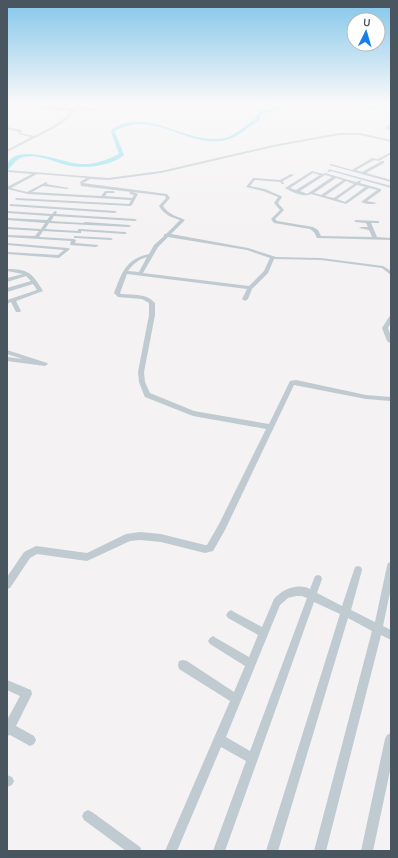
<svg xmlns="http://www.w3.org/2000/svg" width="398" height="858" font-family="Karla,sans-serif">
  <rect width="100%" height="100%" fill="#f4f2f2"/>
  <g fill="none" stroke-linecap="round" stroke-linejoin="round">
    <g fill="#8de0ee" fill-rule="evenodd">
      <path d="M 291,104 L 297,104 L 263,113 L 260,116 L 260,120 C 249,126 239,137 226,140 C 195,147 170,124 140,124 C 132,124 124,127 116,130 L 115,132 L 124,155 C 109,167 84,169 66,165 C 52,161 38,154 24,157 C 15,159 13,166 7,170 C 7,138 66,164 81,164 C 94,165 107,160 119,154 L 111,132 L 112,129 C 149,106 187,146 225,138 C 237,135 246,124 257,118 L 256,116 L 261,111 Z"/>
      <polygon points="336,104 372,107 388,104 385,108 372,109"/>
    </g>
    <g fill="#bfcad1" fill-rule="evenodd">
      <path d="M 14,104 L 73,109 C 81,106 89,110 97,108 C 102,106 105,104 110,104 L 96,110 L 78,109 L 74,111 L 69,118 L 53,129 L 7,152 L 7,150 L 31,137 L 18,134 L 19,132 L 7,129 L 7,127 L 22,130 L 21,133 L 34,136 C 47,129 62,123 71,111 L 16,105 L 7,108 L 7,106 Z"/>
      <polygon points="390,123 391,123 391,126 389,128 391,129 391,131 385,128"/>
      <path d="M 339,133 L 360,133 L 391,140 L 391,142 L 360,135 L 339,135 L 273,147 L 161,173 L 108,180 L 90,179 L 83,183 L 167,194 L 170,198 L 163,206 C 169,215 177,216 185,220 L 171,234 L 248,248 L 276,257 L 321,258 L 383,266 L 391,271 L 391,275 L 382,268 L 321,260 L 274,259 L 268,273 L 252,289 L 248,299 L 245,301 L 242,299 L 247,289 L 127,274 L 120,293 L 121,294 C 134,295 146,293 155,303 L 155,315 L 144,372 L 145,382 L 150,393 L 194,411 L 269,424 L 290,381 L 296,380 L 366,395 L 391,397 L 391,401 L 366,399 L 294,385 L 225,530 L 213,551 L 205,553 L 161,542 L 140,540 L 130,541 L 87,561 L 37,554 L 30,558 L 10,588 L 7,589 L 7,577 L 24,552 L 36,546 L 87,553 L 126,534 L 140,532 L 161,534 L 205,545 L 207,545 L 219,524 L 266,429 L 193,416 L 145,397 L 144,395 L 139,382 L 138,372 L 149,315 L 149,303 L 142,299 L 118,297 L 114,293 C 122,272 126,259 149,254 L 154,245 L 164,236 L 164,234 L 166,234 L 180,220 C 171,217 164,215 159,206 L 166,198 L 165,196 L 133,192 L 138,194 L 132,205 L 130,206 L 17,200 L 15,199 L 16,198 L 129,204 L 131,200 L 28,194 L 7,189 L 7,187 L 32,174 L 7,172 L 7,170 L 108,178 L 161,171 L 273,145 ZM 37,174 L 86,178 L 80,182 L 81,186 L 131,192 L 129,193 L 130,194 L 134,195 L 132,198 L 105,196 L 107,193 L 114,193 L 115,192 L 113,191 L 105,191 L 101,196 L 32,192 L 43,186 L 67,189 L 69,188 L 46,184 L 48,183 L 46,182 L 27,192 L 11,188 ZM 168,237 L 247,250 L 270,258 L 264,271 L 249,286 L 143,273 L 158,247 ZM 147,257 L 139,272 L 128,271 C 133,264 139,259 147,257 Z"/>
      <polygon points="391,152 391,154 379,161 374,160 356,170 362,172 382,161 384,161 384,163 366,173 391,180 391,182 329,165 331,164 352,170 372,158 378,159"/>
      <polygon points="329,169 391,186 391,188 331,171 327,173"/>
      <path d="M 312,171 L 323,174 L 325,173 L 356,182 L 361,180 L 360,183 L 381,189 L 381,191 L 367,201 L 377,203 C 373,205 365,204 361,202 L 377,190 L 369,188 L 346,204 L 311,194 C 304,198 292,192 285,188 ZM 313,173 L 320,175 L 296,190 L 290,188 ZM 325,175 L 332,177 L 307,194 L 300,191 ZM 336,178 L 343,180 L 321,195 L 314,193 ZM 346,181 L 354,184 L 334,198 L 325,196 ZM 357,185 L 365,187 L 345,202 L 337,199 Z"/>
      <polygon points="291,174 294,175 283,181 284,184 282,184 280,182 255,180 250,186 265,189 281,196 282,197 278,203 284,210 275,219 277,221 313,227 318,230 321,236 372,237 369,230 359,228 361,227 368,227 366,223 356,222 354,221 356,220 377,221 379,221 379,223 371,223 377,237 391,238 391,240 319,238 317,238 314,232 310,229 274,223 271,219 280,210 274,203 278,197 263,191 246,187 253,178 280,180"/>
      <polygon points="11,204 115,211 117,212 115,213 10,206 9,205"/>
      <polygon points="7,211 52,214 55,211 57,212 56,214 135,219 137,220 135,221 54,216 51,221 83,223 85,222 129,225 131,226 129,227 49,223 45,229 78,231 78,229 80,229 125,232 127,233 125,234 81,231 81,233 79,233 43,231 39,237 74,239 76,240 75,243 98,245 98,246 96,247 70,245 71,241 7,237 7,235 35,236 39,231 7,229 7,227 41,229 45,223 7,220 7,218 47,220 50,216 7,213"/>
      <polygon points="74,236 111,238 113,239 111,240 76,238 74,238"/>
      <polygon points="7,243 68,248 70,249 59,258 7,254 7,252 58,255 64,250 7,245"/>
      <path d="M 7,269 C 29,269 32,273 43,291 L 16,301 L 21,311 L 20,312 L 16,312 L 11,302 L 7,304 L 7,300 L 37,290 L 33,284 L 7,292 L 7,288 L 31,281 L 26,276 L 7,282 L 7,278 L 23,274 L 7,271 Z"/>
      <polygon points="391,316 391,323 388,328 391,336 391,343 390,343 387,341 382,328 389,317"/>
      <polygon points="7,350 47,363 48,364 45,366 7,361 7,357 23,359 7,354"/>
      <path d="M 391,562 L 391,588 L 383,626 L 391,630 L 391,640 L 381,635 L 326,851 L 314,851 L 372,631 L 348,618 L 278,851 L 266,851 L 340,614 L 314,602 L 225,851 L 213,851 L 246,761 L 221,747 L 177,851 L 165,851 L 230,701 L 179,669 L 178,665 L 179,661 L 183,660 L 187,661 L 234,692 L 245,666 L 210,644 L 208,641 L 210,638 L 213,636 L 216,638 L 249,657 L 258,635 L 228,618 L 226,615 L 228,612 L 231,610 L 234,612 L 262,627 L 274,599 C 283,589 297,583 310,589 L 315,576 L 318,575 L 321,576 L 322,579 L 317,593 L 342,606 L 355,567 L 358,566 L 361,567 L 362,570 L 351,610 L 375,622 L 387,566 L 388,563 ZM 296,596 L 302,596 L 307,598 L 250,751 L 226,737 L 280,605 L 288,598 Z"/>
      <polygon points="7,680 31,690 32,694 16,726 34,736 36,740 34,744 30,746 10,735 7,736 7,720 20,696 7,690"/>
      <polygon points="391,733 391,766 373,851 361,851 385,739 387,735"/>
      <polygon points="7,775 12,777 14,781 12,785 7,787"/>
      <polygon points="88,810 92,812 140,847 142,851 126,851 84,820 82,816 84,812"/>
    </g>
  </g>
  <linearGradient id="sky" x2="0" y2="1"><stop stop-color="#83c6ea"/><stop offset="0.46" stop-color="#faf9f9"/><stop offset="1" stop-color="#faf9f9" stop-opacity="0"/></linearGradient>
  <rect width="398" height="224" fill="url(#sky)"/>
  <rect width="398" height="858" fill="none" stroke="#495660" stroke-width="16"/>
  <g transform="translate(366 32) rotate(5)"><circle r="19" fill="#ffffff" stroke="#b6bbbf"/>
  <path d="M0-3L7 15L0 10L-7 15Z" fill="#167fea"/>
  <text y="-6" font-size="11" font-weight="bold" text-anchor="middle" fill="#495660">U</text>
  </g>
</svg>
